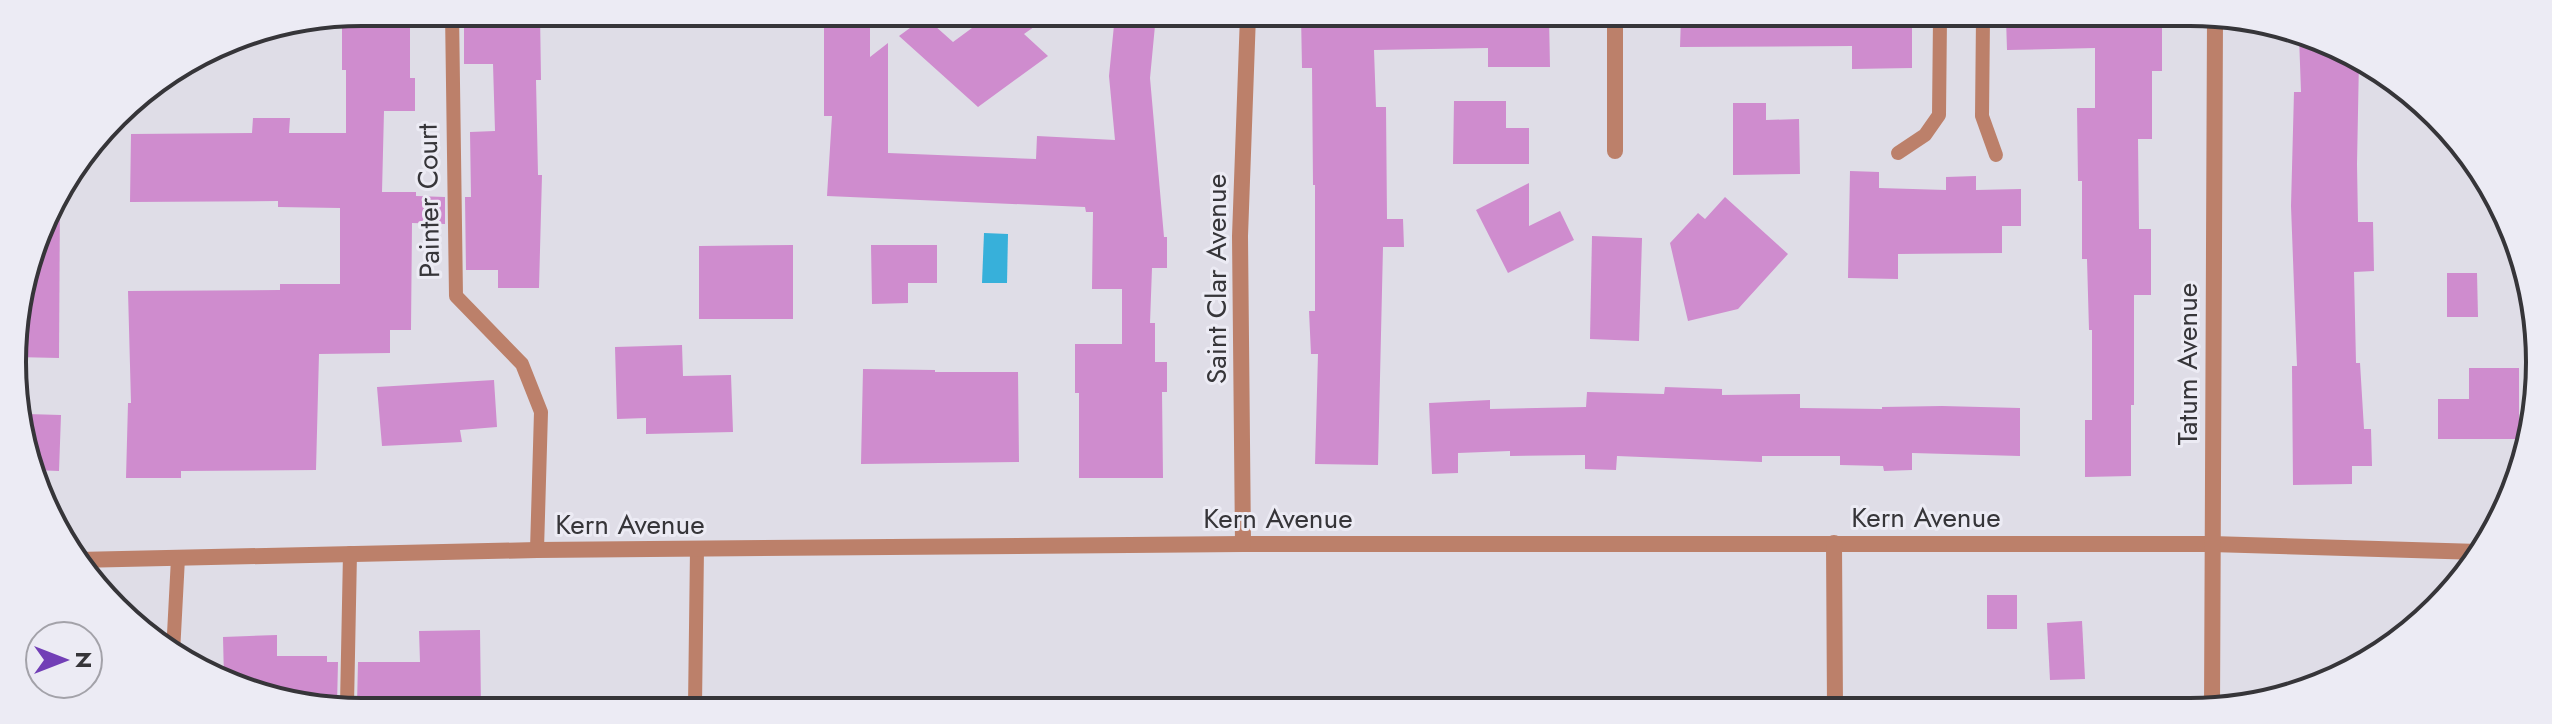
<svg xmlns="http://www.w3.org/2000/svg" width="2552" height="724" font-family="Jost,sans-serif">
  <rect width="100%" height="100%" fill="#dfdde7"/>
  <polygon fill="#37b0da" points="984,233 1008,234 1007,283 982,283"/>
  <g fill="#cf8cce">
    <polygon points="464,12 540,13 541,80 536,80 538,175 542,175 539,288 498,288 498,270 466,270 465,197 471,197 470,132 495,131 493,64 464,64"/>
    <polygon points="824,14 870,14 870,57 888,43 888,153 1036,159 1037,136 1115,140 1109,76 1115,15 1156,15 1150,78 1164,237 1167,237 1167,268 1152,268 1150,323 1155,323 1155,362 1167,362 1167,392 1162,392 1163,478 1079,478 1079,393 1075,393 1075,344 1122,344 1122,289 1092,289 1093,212 1086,212 1085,207 827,196 832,116 824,116"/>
    <polygon points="991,14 1052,14 1024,34 1048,56 978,107 899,36 925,17 953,42"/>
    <polygon points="1301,15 1549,16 1550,67 1488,67 1488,48 1374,50 1376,107 1386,107 1387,219 1403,219 1404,247 1383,247 1378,465 1315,464 1318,354 1311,354 1309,311 1315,311 1315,185 1313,185 1312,68 1302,68"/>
    <polygon points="410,16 410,78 415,78 415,111 384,111 382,192 416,192 416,196 445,197 445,224 412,223 411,330 390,330 390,353 319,354 316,470 181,471 181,478 126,478 128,403 131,403 128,291 280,290 280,284 340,284 340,208 278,207 278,201 130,202 131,134 252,133 253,118 290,118 289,133 346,133 346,70 342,70 342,17"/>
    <polygon points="1681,17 1912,17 1912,68 1852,69 1852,46 1680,47"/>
    <polygon points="2006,18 2162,18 2162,71 2152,71 2152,139 2138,139 2139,229 2151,229 2151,295 2134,295 2134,405 2131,405 2131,476 2085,477 2085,420 2092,420 2092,330 2089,330 2087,259 2082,259 2082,181 2078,181 2077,108 2095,108 2095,48 2007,50"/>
    <polygon points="2299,36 2359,60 2357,164 2358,222 2373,222 2374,271 2354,272 2356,363 2360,363 2364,429 2371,429 2372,466 2352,466 2352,484 2293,485 2292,366 2297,366 2291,206 2294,92 2301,92"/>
    <polygon points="1454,101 1506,101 1506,128 1529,128 1529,164 1453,164"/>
    <polygon points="1733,103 1766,103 1766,120 1799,119 1800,174 1733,175"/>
    <polygon points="1850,171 1879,172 1879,188 1946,190 1946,177 1976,176 1976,190 2021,189 2021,226 2002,226 2002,253 1898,254 1898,279 1848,278"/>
    <polygon points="1529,183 1529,226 1560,211 1574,240 1508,273 1476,210"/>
    <polygon points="57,196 60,196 59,358 15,357 13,339 48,208"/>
    <polygon points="1725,197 1788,254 1738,309 1688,321 1670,243 1698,213 1705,219"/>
    <polygon points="1592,236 1642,238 1639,341 1590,339"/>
    <polygon points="793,245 793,319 699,319 699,246"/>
    <polygon points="871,245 937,245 937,283 908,283 908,303 872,304"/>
    <polygon points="2447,273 2477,273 2478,317 2447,317"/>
    <polygon points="682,345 683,376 731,375 733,432 646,434 646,418 617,419 615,347"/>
    <polygon points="2469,368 2519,368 2519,439 2438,439 2438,399 2469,399"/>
    <polygon points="863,369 935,370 935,372 1018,372 1019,462 861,464"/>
    <polygon points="494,380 497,427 460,430 462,442 382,446 377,387"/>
    <polygon points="1665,387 1722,389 1722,395 1800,394 1800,408 1882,409 1882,407 1942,406 2020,408 2020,456 1912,453 1912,470 1884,471 1883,466 1840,465 1840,456 1762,456 1762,462 1617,456 1616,470 1585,469 1585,455 1510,456 1510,451 1458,453 1458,473 1432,474 1429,403 1490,400 1490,409 1586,407 1587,392 1664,394"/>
    <polygon points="27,414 61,415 59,471 33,470 24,453 22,435 27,435"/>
    <rect x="1987" y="595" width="30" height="34"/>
    <polygon points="2082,621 2085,679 2050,680 2047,623"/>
    <polygon points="480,630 481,706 357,705 358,662 420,662 419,631"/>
    <polygon points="277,635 277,656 327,656 327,662 338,662 337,705 294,705 224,679 223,637"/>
  </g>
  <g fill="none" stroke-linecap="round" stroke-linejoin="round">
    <g stroke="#bc806a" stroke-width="14">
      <polyline points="452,12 456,296 522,364 541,412 537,550"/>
      <polyline points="1983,18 1982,116 1996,155"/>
      <polyline points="1898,153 1925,135 1939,115 1940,18"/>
      <polyline points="173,653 178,558"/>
      <polyline points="347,705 350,553"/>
      <polyline points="695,706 697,549"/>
    </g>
    <g stroke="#bc806a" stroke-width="16">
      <polyline points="1248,15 1240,236 1243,544 2211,544 2479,552"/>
      <polyline points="1615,16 1615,151"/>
      <polyline points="1834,543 1835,708"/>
      <polyline points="2212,709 2215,18"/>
    </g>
    <polyline stroke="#bc806a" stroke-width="16" points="77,560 537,550 1243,544"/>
  </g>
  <g text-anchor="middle" stroke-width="6" stroke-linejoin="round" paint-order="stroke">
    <g font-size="28" fill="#363539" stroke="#ecebf4">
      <text transform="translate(428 201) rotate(-91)" y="10">Painter Court</text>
      <text transform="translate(1216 279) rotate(-90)" y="10">Saint Clar Avenue</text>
      <text transform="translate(2187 364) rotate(-90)" y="10">Tatum Avenue</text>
      <text x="1926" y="527">Kern Avenue</text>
      <text x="1278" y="528">Kern Avenue</text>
      <text x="630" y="534">Kern Avenue</text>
    </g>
  </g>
  <path d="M0 0H2552V724H0ZM362 26H2190A336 336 0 0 1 2526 362V362A336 336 0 0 1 2190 698H362A336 336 0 0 1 26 362V362A336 336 0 0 1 362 26Z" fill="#ecebf4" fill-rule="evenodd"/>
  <path fill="none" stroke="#363539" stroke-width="4" d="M362 26H2190A336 336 0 0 1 2526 362V362A336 336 0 0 1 2190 698H362A336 336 0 0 1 26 362V362A336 336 0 0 1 362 26Z"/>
  <g transform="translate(64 660) rotate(90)"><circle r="38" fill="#ecebf4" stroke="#a3a2a9" stroke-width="2"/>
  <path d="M0-6L14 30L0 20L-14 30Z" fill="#723fb6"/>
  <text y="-12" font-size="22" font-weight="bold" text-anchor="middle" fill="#363539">N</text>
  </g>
</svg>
